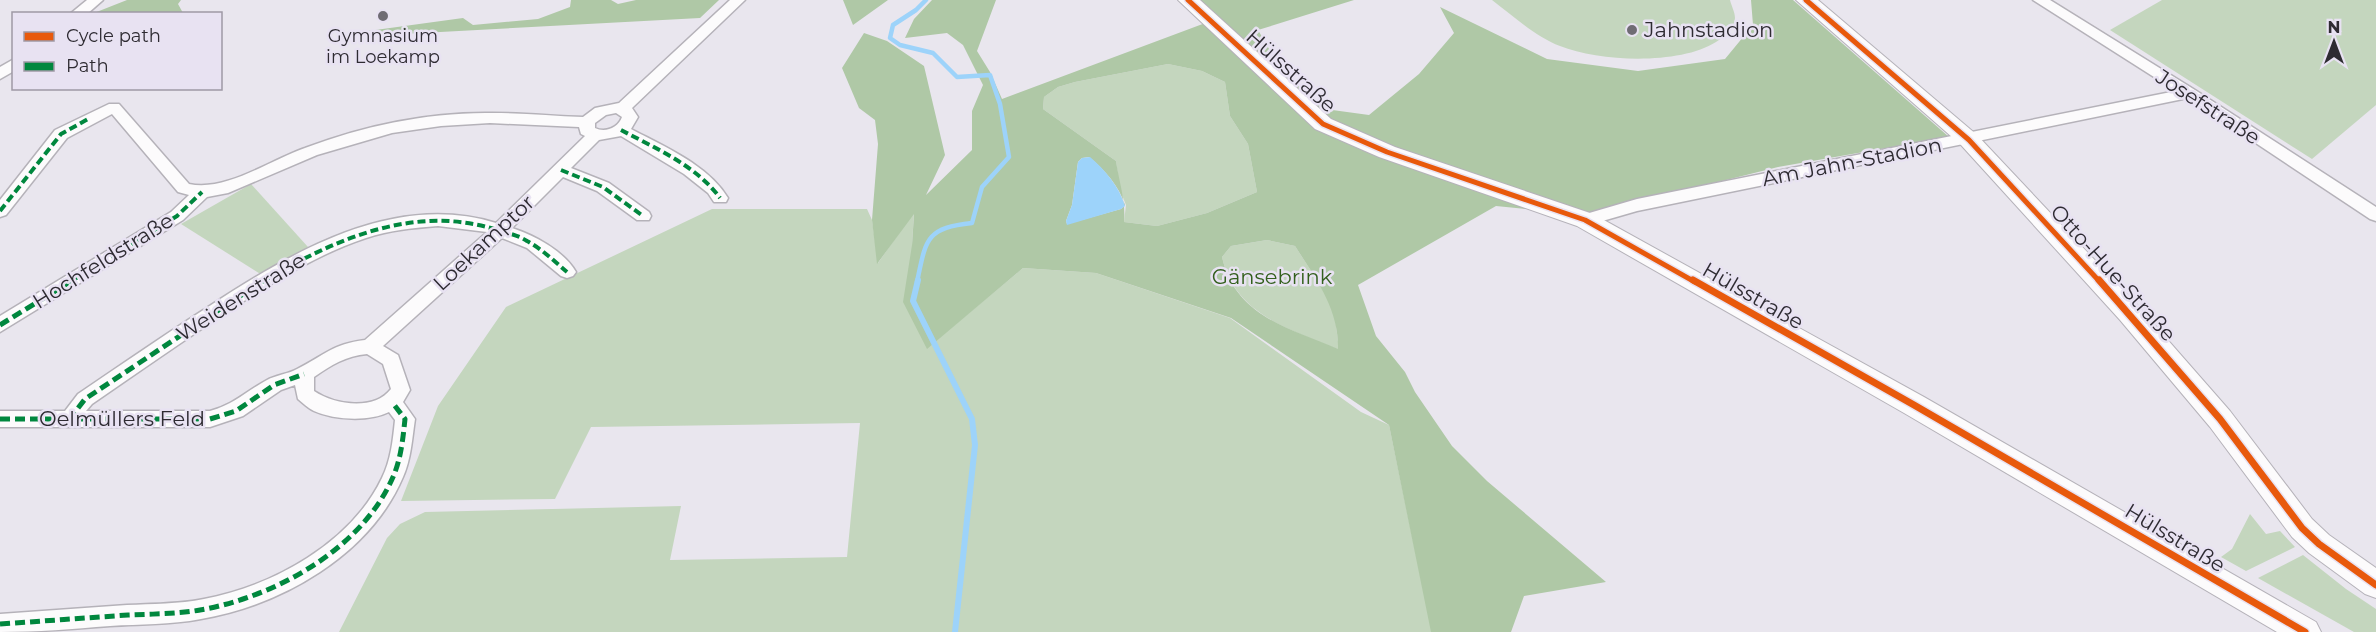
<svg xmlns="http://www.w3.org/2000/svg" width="2376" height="632" font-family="Montserrat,sans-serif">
  <rect width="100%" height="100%" fill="#e9e6ee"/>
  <g fill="#c4d6be">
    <path d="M 1492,0 L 1730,0 C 1731,5 1735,12 1735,18 C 1734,30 1725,36 1716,42 C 1680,65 1600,62 1560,46 C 1536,37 1513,16 1492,0 Z"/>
    <polygon points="2162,0 2376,0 2376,105 2312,159 2110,30"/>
    <polygon points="1168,64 1202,71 1225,82 1230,116 1248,144 1257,192 1207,213 1157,226 1124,222 1126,205 1120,190 1116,161 1043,109 1044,97 1058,87 1075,82"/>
    <polygon points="251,184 308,247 262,275 181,224"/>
    <polygon points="712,209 867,209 872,220 878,263 914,212 912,245 927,348 1023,268 1096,273 1230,318 1361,412 1389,425 1432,632 339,632 387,538 400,524 425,512 681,506 670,560 847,557 860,423 591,427 555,499 401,501 438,406 506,307"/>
    <path d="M 1267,240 L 1295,246 L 1326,294 L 1335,317 L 1339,350 C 1290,329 1235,315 1222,257 L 1231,246 Z"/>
    <polygon points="2250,514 2266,534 2280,531 2295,547 2246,571 2221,557 2232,549"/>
    <polygon points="2303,555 2346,589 2376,609 2376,632 2354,632 2258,578"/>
  </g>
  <g fill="#afc8a6" fill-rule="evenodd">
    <polygon points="127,0 181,0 178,4 183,13 94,13"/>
    <polygon points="571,0 611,0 618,4 636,0 719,0 700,18 403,34 368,31 463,18 473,25 538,19 570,7"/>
    <polygon points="843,0 888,0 853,25"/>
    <path d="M 932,0 L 996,0 L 977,51 L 990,72 L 1002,99 L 1216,19 L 1196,0 L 1354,0 L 1258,30 L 1283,73 L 1325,109 L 1369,115 L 1419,74 L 1454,33 L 1440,7 L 1547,59 L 1638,71 L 1725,59 L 1753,25 L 1751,0 L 1793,0 L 1949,137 L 1778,167 L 1587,215 L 1496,206 L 1358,285 L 1376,336 L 1405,372 L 1415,392 L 1452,446 L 1487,481 L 1606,582 L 1524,596 L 1511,632 L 1431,632 L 1389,425 L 1231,318 L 1096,273 L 1023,268 L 927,349 L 903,302 L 912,245 L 914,214 L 877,264 L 872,220 L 878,144 L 875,120 L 859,108 L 842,68 L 864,33 L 887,41 L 924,66 L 945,155 L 926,195 L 972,150 L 972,111 L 983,85 L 963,45 L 947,33 L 905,38 L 914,19 ZM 1168,64 L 1202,71 L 1225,82 L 1230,116 L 1248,144 L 1257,192 L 1207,213 L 1157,226 L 1124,222 C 1126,201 1119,182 1116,161 L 1043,109 L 1044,97 L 1058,87 L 1075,82 ZM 1089,157 C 1105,170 1119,186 1125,205 L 1121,209 L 1067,224 L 1066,221 L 1072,205 L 1078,162 L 1082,158 ZM 1267,240 L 1295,246 C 1316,279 1339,309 1338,349 C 1289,328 1235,316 1222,257 L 1231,246 Z"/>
  </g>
  <path fill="#9dd3fa" d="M 1090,157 C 1105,170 1119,186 1125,206 L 1121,209 L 1067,225 L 1066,221 L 1072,205 L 1078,162 L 1082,158 Z"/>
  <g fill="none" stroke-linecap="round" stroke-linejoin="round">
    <path stroke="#9dd3fa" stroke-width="4.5" d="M 917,282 C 926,240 925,228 972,223 L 982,187 L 1009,157 L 1000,104 L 990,75 L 957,77 L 933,53 L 900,45 L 890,38 L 893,25 L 916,10 L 926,0"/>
    <polyline stroke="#9dd3fa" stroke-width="6" points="918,280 913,301 972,419 975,445 955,632"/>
    <defs>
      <g id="street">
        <polygon points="87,0 103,0 87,14 70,14"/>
        <path d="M 730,0 L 745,0 L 632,108 L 638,117 L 631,129 C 665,147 708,165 728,198 L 726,202 L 714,202 L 708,193 L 684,174 L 621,136 L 599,140 L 571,168 L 609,183 L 649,212 L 651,216 L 649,220 L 637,220 L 597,191 L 563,177 L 512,228 C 534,235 564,251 576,272 L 573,276 L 567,278 L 561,276 L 527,248 L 502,238 L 383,346 L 398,355 L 410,390 L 403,402 L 415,419 C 412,439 411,459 403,477 C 370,555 282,605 201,619 C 171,625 140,624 110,626 C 73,629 37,632 0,632 L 0,614 C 42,611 85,608 127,605 C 152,604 179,604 204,599 C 273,586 351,543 382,478 C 391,460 393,439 395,420 L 389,412 C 369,422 334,420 314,411 C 308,408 303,403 298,399 L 295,385 L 281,390 L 243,416 L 210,427 L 0,427 L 0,411 L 65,411 L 78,394 C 121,365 164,335 208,307 C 291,253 393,191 496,223 L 585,136 L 581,134 L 579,127 L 490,123 L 441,126 L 392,133 L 317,155 L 228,193 L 207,197 L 183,220 L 0,332 L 0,316 L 171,212 L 189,195 L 178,192 L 112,114 L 67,138 L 6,215 L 0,217 L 0,200 L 55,130 L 109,104 L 119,104 L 189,184 C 226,192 270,160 305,148 C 363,126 429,112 492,113 C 522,113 553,116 583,117 L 595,108 L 619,103 ZM 616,113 L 622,117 C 618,128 605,133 595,128 L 595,123 L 606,115 ZM 438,226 L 487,232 L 365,340 C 332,344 325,355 297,369 C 288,374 276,375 267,380 C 245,392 235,404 210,411 L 86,411 L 92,404 C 140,371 187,338 236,306 C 277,280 320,253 366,238 C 390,230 414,228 438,226 ZM 367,354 L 383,364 L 391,389 C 374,411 335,405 314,391 L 314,377 C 331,365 346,356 367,354 Z"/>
        <polygon points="2033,0 2050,0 2195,90 2376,207 2376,221 2370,219 2188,98 1637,211 1585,226 1579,224 1577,220 1579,216 1637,199 2176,91"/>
        <polygon points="14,59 14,71 0,79 0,67"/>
      </g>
      <g id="secondary">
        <polygon points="1178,0 1200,0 1331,119 1395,147 1593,214 1924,397 2316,622 2321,632 2277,632 1904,413 1577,226 1379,157 1315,129"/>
        <polygon points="1796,0 1818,0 1977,135 2138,306 2230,411 2312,519 2329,535 2376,568 2376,598 2365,594 2309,553 2292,537 2210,427 2120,320 1961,145"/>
      </g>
    </defs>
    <use href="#street" stroke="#b5b2b9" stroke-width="3"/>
    <use href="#secondary" stroke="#b5b2b9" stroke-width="2"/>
    <use href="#street" fill="#fcfbfc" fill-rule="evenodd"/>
    <use href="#secondary" fill="#fcfbfc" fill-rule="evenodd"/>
    <g stroke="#00873e" stroke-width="4" stroke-dasharray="8 4" stroke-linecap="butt">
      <path d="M 621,130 C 655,148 697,166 720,198"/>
      <polyline points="561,170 603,187 643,216"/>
      <polyline points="0,211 61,134 90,118"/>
      <polyline points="70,282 177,216 202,192"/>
      <path d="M 262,282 C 333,240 414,203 497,230 C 507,233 518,235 527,241 C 542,249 554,261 567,272"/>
    </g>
    <g stroke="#00873e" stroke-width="5" stroke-dasharray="10 5" stroke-linecap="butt">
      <polyline points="0,325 73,280"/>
      <polyline points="0,419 210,419 236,411 274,385 304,374"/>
      <polyline points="69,420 85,399 264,280"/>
      <path d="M 0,624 C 43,621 85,618 128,615 C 152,614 177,614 200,610 C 275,597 362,549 393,477 C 401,459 403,438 405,419 L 392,402"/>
    </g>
    <defs>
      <g id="cycleway-far1">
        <polyline points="1188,0 1323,124 1387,152 1585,220 1695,282"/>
        <polyline points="1806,0 1969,140 2100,282"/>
      </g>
      <g id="cycleway">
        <polyline points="1693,280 1914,405 2305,632"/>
        <polyline points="2099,280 2220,419 2302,528 2319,544 2376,585"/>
      </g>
    </defs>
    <use href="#cycleway-far1" stroke="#e8e2f2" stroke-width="8"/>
    <use href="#cycleway" stroke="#e8e2f2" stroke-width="10"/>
    <use href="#cycleway-far1" stroke="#e8590c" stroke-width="5"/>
    <use href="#cycleway" stroke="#e8590c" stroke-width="7"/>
  </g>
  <g fill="#6f6c74" stroke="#e8e2f2" stroke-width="2">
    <circle cx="383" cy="16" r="6"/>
    <circle cx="1632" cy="30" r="6"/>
  </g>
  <g text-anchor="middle" stroke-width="5" stroke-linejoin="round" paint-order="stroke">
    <g font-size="18" fill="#2e2b32" stroke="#e8e2f2">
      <text x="383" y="42">Gymnasium<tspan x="383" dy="21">im Loekamp</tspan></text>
    </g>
    <g font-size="21" fill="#2e2b32" stroke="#e8e2f2" text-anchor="start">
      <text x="1644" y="37">Jahnstadion</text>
    </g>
    <g font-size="21" fill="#2e2b32" stroke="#e8e2f2">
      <text transform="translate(1291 71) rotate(42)" y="7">Hülsstraße</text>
      <text transform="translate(2208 107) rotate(33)" y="7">Josefstraße</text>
      <text transform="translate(1852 162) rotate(-11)" y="7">Am Jahn-Stadion</text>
      <text transform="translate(484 243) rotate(-43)" y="7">Loekamptor</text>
      <text transform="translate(103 261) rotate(-32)" y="7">Hochfeldstraße</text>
      <text transform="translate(2113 273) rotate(48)" y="7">Otto-Hue-Straße</text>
      <text transform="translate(1753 296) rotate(30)" y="7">Hülsstraße</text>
      <text transform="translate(241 297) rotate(-32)" y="7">Weidenstraße</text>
      <text x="122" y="426">Oelmüllers Feld</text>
      <text transform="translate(2175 538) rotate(31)" y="7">Hülsstraße</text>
    </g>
    <g font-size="21" fill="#33601d" stroke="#e8e2f2">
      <text x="1272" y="284">Gänsebrink</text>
    </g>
  </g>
  <rect x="12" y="12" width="210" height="78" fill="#e8e2f2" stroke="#9e99a5" stroke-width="1.5"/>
  <rect x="24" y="32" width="30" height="9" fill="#e8590c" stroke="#9e99a5" stroke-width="1.5"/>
  <text x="66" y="42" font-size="18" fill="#2e2b32">Cycle path</text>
  <rect x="24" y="62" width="30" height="9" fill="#00873e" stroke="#9e99a5" stroke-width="1.5"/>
  <text x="66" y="72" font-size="18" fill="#2e2b32">Path</text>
  <g transform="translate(2334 42)" stroke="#e8e2f2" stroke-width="4.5" paint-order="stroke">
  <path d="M0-4.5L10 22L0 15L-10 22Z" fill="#2e2b32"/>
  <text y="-9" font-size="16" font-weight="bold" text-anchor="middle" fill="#2e2b32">N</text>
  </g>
</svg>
